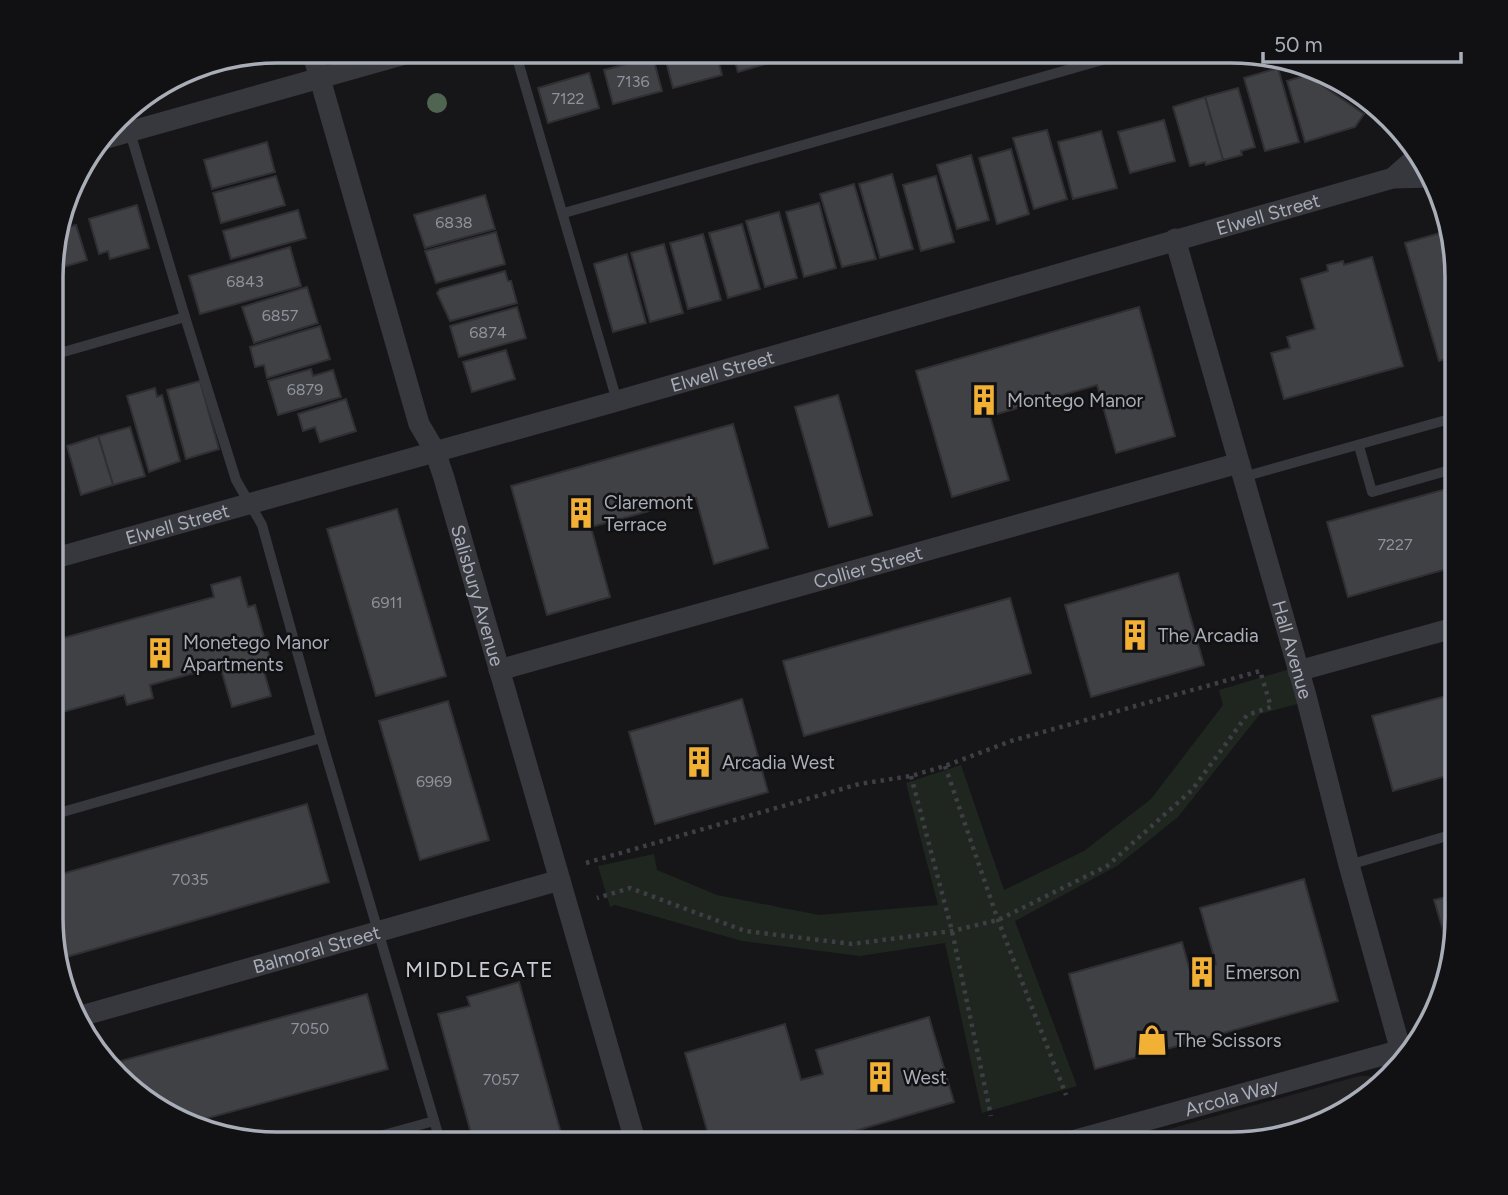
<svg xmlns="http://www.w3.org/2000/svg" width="1508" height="1195" font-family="Figtree,sans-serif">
  <rect width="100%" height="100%" fill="#161618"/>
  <polygon fill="#222225" points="1359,1076 1369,1076 1380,1082 1318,1127 1231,1144 1116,1144"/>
  <polygon fill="#1e261f" points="1290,669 1301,703 1260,714 1178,817 1117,866 1015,921 1077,1086 982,1113 945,943 860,956 742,941 615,905 610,907 598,866 654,854 657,870 717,895 819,915 938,905 906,783 961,765 1004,890 1084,851 1151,799 1223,705 1219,690"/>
  <g fill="#404145" stroke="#303034" stroke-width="2">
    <polygon points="676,51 716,51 722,75 673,88 664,54"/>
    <polygon points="732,51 781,51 783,59 738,72"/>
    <polygon points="653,57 662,91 613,104 604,70"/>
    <polygon points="1278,68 1299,142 1265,151 1244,78"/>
    <polygon points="589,73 599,108 548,123 538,88"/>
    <polygon points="1307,75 1364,114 1355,127 1305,142 1287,81"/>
    <polygon points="1238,88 1255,147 1241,151 1242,155 1223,160 1205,97"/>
    <polygon points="1205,97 1223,160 1206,165 1205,162 1190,166 1173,107"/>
    <polygon points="1164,120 1175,161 1130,173 1118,132"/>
    <polygon points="1047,130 1067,199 1034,209 1013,138"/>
    <polygon points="1101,131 1117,188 1073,199 1058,142"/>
    <polygon points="267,142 275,172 212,189 204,160"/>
    <polygon points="1011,149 1029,214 997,224 979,158"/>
    <polygon points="971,155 989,220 957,229 937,165"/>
    <polygon points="892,174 913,249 880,258 859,184"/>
    <polygon points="276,176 285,205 221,223 213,193"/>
    <polygon points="936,176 954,242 921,251 903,185"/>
    <polygon points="854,184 876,259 842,267 820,194"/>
    <polygon points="485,195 495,229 425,248 414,215"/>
    <polygon points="819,203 836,268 804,277 786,212"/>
    <polygon points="137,205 149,248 110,259 108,251 99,254 89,219"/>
    <polygon points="298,210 306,238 231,259 223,231"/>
    <polygon points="779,212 797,278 765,287 746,221"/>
    <polygon points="742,224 760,289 728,298 709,233"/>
    <polygon points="76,225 87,260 53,270 53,247 58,230"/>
    <polygon points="1447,231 1457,276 1457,355 1439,361 1405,243"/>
    <polygon points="496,232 505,264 436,283 425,251"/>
    <polygon points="703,234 721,300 688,309 670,243"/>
    <polygon points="664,244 683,313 650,322 631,253"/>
    <polygon points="290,247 301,286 200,314 189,276"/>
    <polygon points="627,254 646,323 613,332 594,264"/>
    <polygon points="1372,257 1403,366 1284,399 1271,353 1290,348 1287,337 1315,329 1301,279 1328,271 1327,265 1343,261 1344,265"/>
    <polygon points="505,271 508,281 511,281 517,303 450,321 437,293 440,289"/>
    <polygon points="307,287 318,323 254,343 242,307"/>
    <polygon points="517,307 526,338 459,357 450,326"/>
    <polygon points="1139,307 1175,436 1116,453 1097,385 990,416 1009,480 952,497 916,371"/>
    <polygon points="320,326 330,359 267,378 264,365 255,367 250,347"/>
    <polygon points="506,350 515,379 472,392 463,362"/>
    <polygon points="311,369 313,376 333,370 341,397 278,415 268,381"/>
    <polygon points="200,381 219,449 186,459 167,390"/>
    <polygon points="155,388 157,397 162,395 180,461 149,472 127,396"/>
    <polygon points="838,395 872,515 829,527 795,407"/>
    <polygon points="346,399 356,431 320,442 315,427 303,431 298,414"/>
    <polygon points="733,424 768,548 714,564 696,498 591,527 610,597 547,615 511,486"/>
    <polygon points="130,427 145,476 113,485 98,436"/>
    <polygon points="98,436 113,485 81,495 67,446"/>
    <polygon points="52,447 64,491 52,494"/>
    <polygon points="1457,486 1457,566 1348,597 1327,522"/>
    <polygon points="397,509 446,676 376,696 327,529"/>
    <polygon points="1178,573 1204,665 1091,697 1065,605"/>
    <polygon points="240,577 248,607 255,605 272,666 263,668 271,696 232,707 220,666 150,685 153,698 127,705 124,695 52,715 52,641 214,597 211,585"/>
    <polygon points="1010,598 1031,673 804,736 783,661"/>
    <polygon points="1457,693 1457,773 1393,791 1372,716"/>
    <polygon points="742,699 768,792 655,824 629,732"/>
    <polygon points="448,701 489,840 420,860 379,721"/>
    <polygon points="52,729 59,755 52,757"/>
    <polygon points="307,804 329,882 63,958 51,916 51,877"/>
    <polygon points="1304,879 1338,1001 1095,1069 1069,974 1182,942 1190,971 1216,964 1200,908"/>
    <polygon points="1457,894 1457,933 1451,957 1434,900"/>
    <polygon points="519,982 564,1144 474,1144 438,1014 470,1006 467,997"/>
    <polygon points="367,994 388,1069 186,1124 129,1089 121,1061"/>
    <polygon points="929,1017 954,1102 810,1144 711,1144 685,1053 785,1024 801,1080 823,1074 816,1050"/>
  </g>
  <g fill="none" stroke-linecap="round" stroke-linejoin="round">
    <g stroke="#3d3f44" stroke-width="4.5" stroke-dasharray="3.5 5" stroke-linecap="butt">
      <polyline points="945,766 998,920 1066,1095"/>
      <polyline points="911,776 952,931 991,1116"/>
      <polyline points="586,863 859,784 911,776 945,766 1011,741 1260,671 1271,707 1247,715 1192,790 1107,866 998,920 952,931 852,944 745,931 630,888 597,898"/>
    </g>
    <g stroke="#37383d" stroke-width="10">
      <polyline points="515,51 617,401"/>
      <polyline points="564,213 1134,51"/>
      <polyline points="185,317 236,480 262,525 321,738 441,1144"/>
      <polyline points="53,355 185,317 124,112"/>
      <polyline points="1359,446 1372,492 1457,468"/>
      <polyline points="1243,477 1457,417"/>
      <polyline points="52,815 321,738"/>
      <polyline points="1349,865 1457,833"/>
      <polyline points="351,1144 434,1121"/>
    </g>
    <g stroke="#37383d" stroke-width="21">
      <path id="s1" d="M 312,51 L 419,424 L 435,451 L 444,478 L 636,1144"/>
      <polyline points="100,140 416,51"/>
      <polyline points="1393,178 1434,177"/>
      <path id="s2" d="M 1175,239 L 1306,696 L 1349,865 L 1404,1062"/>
      <path id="s3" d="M 52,559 L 617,401 L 1393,178 L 1418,156"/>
      <path id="s4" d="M 499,670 L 1239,463"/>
      <polyline points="1298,671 1457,627"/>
      <path id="s5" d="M 74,1018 L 560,880"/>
      <path id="s6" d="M 1061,1144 L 1412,1047"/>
    </g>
  </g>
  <circle fill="#506452" cx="437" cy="103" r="10"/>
  <defs>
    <symbol id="building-bare" viewBox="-9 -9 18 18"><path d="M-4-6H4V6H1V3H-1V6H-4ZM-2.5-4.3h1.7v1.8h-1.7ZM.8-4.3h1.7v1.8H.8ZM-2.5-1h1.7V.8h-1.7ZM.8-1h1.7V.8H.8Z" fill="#f2b134" stroke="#111113" stroke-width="2.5" paint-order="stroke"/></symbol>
    <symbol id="shop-bare" viewBox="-9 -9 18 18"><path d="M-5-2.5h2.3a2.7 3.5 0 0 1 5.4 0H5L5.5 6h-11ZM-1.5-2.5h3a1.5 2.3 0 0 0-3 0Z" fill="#f2b134" stroke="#111113" stroke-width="2.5" paint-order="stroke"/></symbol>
  </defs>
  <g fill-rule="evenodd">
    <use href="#building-bare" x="962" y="378" width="44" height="44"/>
    <use href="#building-bare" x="559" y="491" width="44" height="44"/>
    <use href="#building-bare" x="1113" y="613" width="44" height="44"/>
    <use href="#building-bare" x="138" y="631" width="44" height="44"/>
    <use href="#building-bare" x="677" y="740" width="44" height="44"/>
    <use href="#building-bare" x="1180" y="950" width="44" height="44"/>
    <use href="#shop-bare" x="1130" y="1018" width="44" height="44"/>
    <use href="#building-bare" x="858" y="1055" width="44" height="44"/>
  </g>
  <g text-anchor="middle" stroke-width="5" stroke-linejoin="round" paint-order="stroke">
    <g font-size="16" fill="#8e929b">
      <text x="633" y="87">7136</text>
      <text x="568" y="104">7122</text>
      <text x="454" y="228">6838</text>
      <text x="245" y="287">6843</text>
      <text x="280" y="321">6857</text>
      <text x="488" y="338">6874</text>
      <text x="305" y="395">6879</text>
      <text x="1395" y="550">7227</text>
      <text x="387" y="608">6911</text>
      <text x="434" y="787">6969</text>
      <text x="190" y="885">7035</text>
      <text x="310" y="1034">7050</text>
      <text x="501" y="1085">7057</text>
    </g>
    <g font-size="19" fill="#a8adb8" stroke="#111113">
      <text dy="7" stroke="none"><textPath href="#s3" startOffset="1264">Elwell Street</textPath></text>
      <text dy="7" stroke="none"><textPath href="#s3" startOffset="696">Elwell Street</textPath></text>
      <text dy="7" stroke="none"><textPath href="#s3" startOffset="130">Elwell Street</textPath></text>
      <text dy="7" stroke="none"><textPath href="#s4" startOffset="383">Collier Street</textPath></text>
      <text dy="7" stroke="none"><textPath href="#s1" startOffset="570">Salisbury Avenue</textPath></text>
      <text dy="7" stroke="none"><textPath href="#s2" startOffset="427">Hall Avenue</textPath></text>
      <text dy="7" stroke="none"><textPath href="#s5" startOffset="252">Balmoral Street</textPath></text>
      <text dy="7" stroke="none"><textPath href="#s6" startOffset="177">Arcola Way</textPath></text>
    </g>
    <g font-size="19" fill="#a8adb8" stroke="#111113" text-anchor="start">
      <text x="1007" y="407">Montego Manor</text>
      <text x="604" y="509">Claremont<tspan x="604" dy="22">Terrace</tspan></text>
      <text x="1158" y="642">The Arcadia</text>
      <text x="183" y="649">Monetego Manor<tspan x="183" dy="22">Apartments</tspan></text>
      <text x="722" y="769">Arcadia West</text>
      <text x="1225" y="979">Emerson</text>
      <text x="1175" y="1047">The Scissors</text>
      <text x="903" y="1084">West</text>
    </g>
    <g font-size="21" letter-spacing="2" fill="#c9ccd4" stroke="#111113">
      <text x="480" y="977">MIDDLEGATE</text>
    </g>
  </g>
  <path d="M0 0H1508V1195H0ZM277 63H1231A214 214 0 0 1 1445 277V918A214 214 0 0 1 1231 1132H277A214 214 0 0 1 63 918V277A214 214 0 0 1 277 63Z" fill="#111113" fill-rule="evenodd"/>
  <path fill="none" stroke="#a8adb8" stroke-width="3.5" d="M277 63H1231A214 214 0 0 1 1445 277V918A214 214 0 0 1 1231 1132H277A214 214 0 0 1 63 918V277A214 214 0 0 1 277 63Z"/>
  <path d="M1263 52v10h198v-10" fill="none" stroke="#a8adb8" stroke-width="3.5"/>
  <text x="1274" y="52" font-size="21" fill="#a8adb8" stroke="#111113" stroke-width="5" paint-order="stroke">50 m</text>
</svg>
